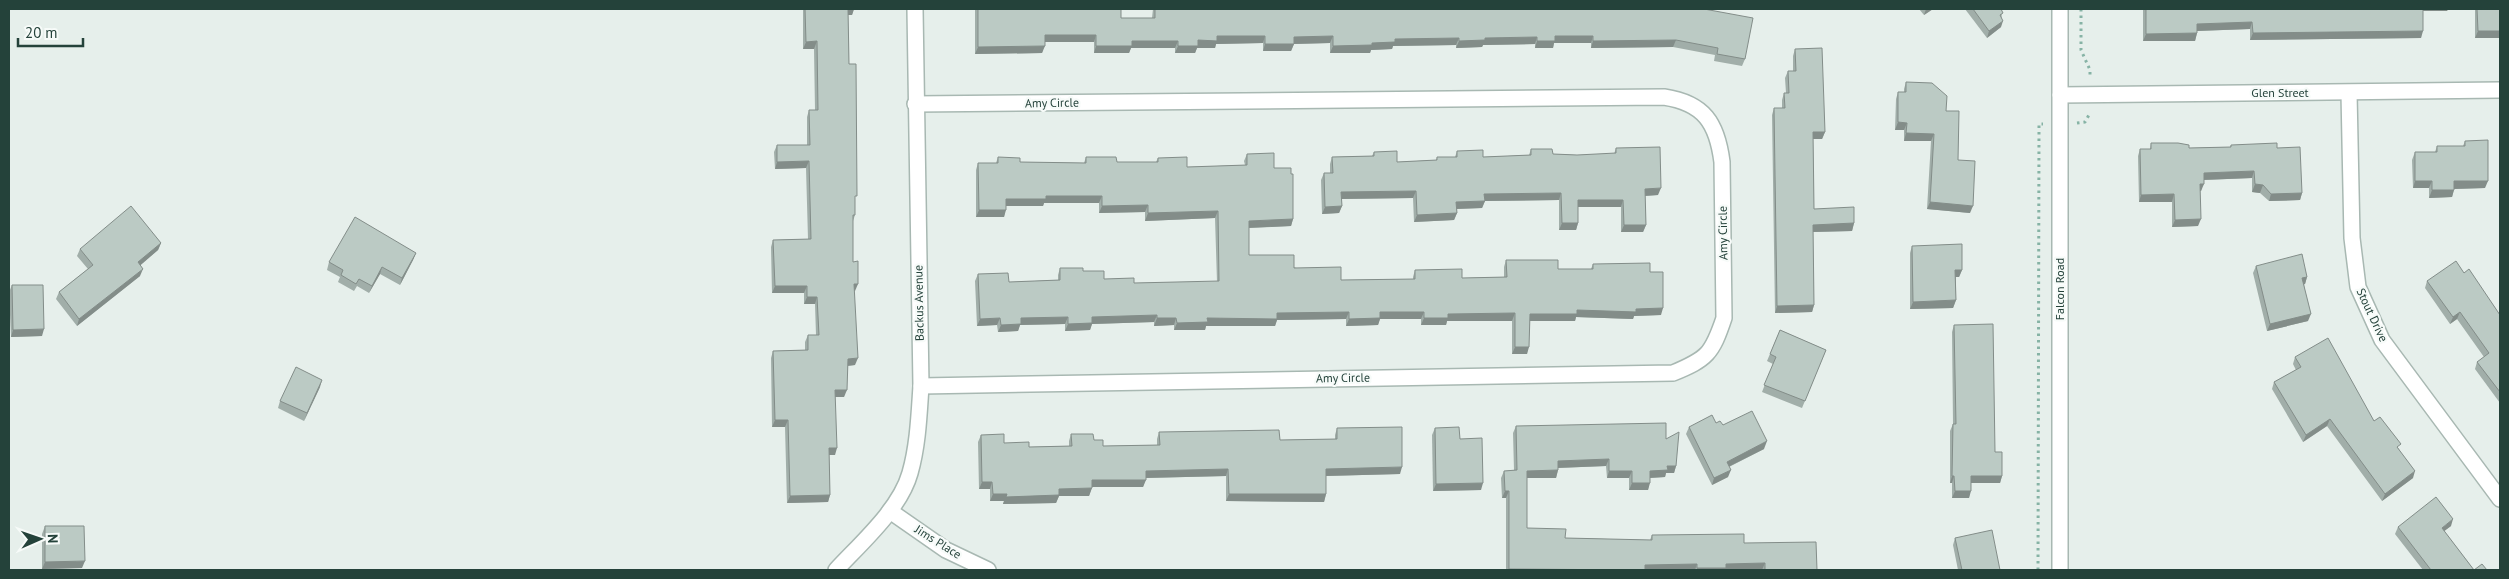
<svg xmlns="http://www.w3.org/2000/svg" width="2509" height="579" font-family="'PT Sans',sans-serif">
  <rect width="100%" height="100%" fill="#e6efeb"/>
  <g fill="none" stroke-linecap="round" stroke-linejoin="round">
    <defs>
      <g id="minor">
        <polyline points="2349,93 2352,238 2358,287 2382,340 2500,499"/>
        <polyline points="2060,95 2500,90"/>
        <path d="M 915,104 L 1664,97 C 1704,103 1717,123 1722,162 L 1724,318 C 1712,354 1707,359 1673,373 L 921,386"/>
        <polyline points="890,511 946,550 988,570"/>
        <path d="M 836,570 C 861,543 900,509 910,473 C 918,445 919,415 921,386 L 915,9"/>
        <polyline points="2060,570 2060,9"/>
      </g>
    </defs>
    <use href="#minor" stroke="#a8b8b2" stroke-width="18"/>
    <g stroke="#86b3a5" stroke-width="3" stroke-dasharray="2.5 4" stroke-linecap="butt">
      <polyline points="2081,9 2081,50 2090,70 2090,76"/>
      <polyline points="2077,123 2085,122 2090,113"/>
      <polyline points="2038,570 2039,124 2043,124"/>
    </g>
    <use href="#minor" stroke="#fff" stroke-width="15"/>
  </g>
  <g fill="#a1aea9">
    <polygon points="803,9 854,9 852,15 848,15 849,64 855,202 855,215 853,221 853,262 855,291 854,291 855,365 848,366 844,397 835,397 835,455 829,455 830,495 828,502 787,503 785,427 772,427 771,358 773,351 805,350 805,342 808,335 816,335 815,304 804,304 804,293 772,293 771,247 773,240 808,239 806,168 775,169 774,152 777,145 807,145 807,117 809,110 815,110 814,49 803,49"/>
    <polygon points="975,9 1121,9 1121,18 1152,18 1153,9 1704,9 1745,59 1742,66 1714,61 1715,55 1673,47 1591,48 1591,43 1554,43 1553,48 1535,48 1535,44 1483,45 1482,47 1456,48 1456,45 1393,46 1392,49 1371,50 1370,53 1330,53 1330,43 1294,44 1291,51 1263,51 1263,43 1216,44 1215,48 1197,48 1195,53 1175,53 1175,48 1131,48 1129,53 1094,53 1094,42 1045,42 1042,53 975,54"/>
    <polygon points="1919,9 1933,9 1924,15"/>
    <polygon points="1965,9 2002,9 2001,27 1987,38"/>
    <polygon points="2143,9 2448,9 2447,11 2423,11 2421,38 2250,40 2250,29 2197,31 2197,33 2195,41 2143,41"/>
    <rect x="2475" y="9" width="25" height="29"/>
    <polygon points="1795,49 1825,132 1822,139 1813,139 1814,209 1854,223 1852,231 1813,232 1814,305 1812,312 1775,313 1772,115 1774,108 1782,108 1782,100 1784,93 1786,93 1785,78 1788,71 1793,71 1793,56"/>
    <polygon points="1906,82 1946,111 1970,213 1927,209 1931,141 1904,141 1904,130 1895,130 1896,99 1898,92 1904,92 1904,89"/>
    <polygon points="2465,141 2485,188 2454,189 2452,197 2429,198 2429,188 2413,188 2412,160 2415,152 2435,152 2437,146 2463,146"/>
    <polygon points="2151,143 2189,148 2230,147 2231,145 2277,148 2302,193 2300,200 2269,201 2260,193 2252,192 2252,178 2204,180 2201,191 2200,191 2198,226 2172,227 2172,202 2139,202 2138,156 2140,149 2150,149"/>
    <polygon points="1616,148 1658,195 1645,196 1646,225 1643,232 1621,232 1621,207 1578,207 1578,223 1576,230 1559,230 1559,200 1485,201 1482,208 1457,209 1457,213 1454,220 1414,222 1413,198 1341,199 1342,206 1339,213 1322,214 1321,180 1324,173 1330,173 1330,164 1332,157 1372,156 1374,152 1397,162 1436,160 1437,157 1455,157 1457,151 1483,157 1529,155 1531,149 1553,154 1577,155 1614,154"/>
    <polygon points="1247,154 1274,168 1293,219 1291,226 1249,228 1249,255 1341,280 1413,279 1413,277 1415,270 1462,278 1504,277 1504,267 1506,260 1558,269 1591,269 1593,264 1650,272 1661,315 1634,316 1633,319 1576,317 1575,321 1530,321 1527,354 1512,354 1512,321 1447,321 1446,325 1421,325 1421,319 1380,319 1378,325 1346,326 1346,319 1277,320 1275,326 1206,326 1205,330 1174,330 1174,325 1154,326 1154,322 1092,324 1090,330 1065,331 1065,324 1020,325 1018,331 998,332 997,325 977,326 975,281 978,274 1009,282 1058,280 1058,275 1060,268 1083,271 1104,279 1134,283 1217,282 1215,218 1145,221 1145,212 1099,213 1099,203 1044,203 1043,206 1006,206 1004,217 976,217 976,170 978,163 996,163 998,157 1020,162 1084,163 1086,157 1117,162 1156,162 1158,158 1187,167 1245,165 1244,161"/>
    <polygon points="161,243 158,250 140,265 140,276 77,326 56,299 59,292 88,269 77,256 80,249"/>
    <polygon points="1912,246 1962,270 1959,277 1956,277 1956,300 1953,308 1910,309 1910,253"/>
    <polygon points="416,253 413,260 400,285 380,274 369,293 357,286 354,291 338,282 340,277 327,270 329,262"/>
    <polygon points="2256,266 2307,277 2305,284 2304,284 2308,321 2267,331 2253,273"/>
    <polygon points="2464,273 2500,315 2500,403 2475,369 2477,362 2484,357 2457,319 2450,324 2425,288 2427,281"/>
    <polygon points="12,285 42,336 11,337 9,292"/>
    <polygon points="1954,325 2002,476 2000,483 1971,483 1969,498 1952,498 1952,483 1950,483 1950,431 1953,424 1952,332"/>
    <polygon points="1780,330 1826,350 1802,408 1762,392 1773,364 1767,361"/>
    <polygon points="2295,357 2374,421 2399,449 2413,478 2382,501 2327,426 2303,442 2272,389 2274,382 2296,370 2293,364"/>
    <polygon points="320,387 304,421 278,408 280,401"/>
    <polygon points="1716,423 1723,425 1764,449 1729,467 1728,477 1712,485 1686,434 1689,427"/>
    <polygon points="1516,426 1666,439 1676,466 1674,473 1666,473 1665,477 1650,478 1648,490 1629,490 1629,478 1607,478 1606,466 1558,468 1558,470 1556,478 1527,478 1527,528 1565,538 1650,540 1652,535 1744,543 1817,570 1506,570 1506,498 1502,498 1501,478 1504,471 1514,470 1513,433"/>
    <polygon points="1337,428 1400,474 1326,476 1326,494 1324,502 1226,501 1226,476 1146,478 1143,487 1092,487 1089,496 1059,496 1056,503 1003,504 1004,501 990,501 990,489 979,489 978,442 981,435 1004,443 1029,447 1069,446 1069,441 1071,434 1094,440 1103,446 1157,445 1157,439 1159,432 1280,440 1335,439 1335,435"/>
    <polygon points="1435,428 1460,439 1481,490 1433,491 1432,435"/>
    <polygon points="45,526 82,568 42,569 42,534"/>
    <polygon points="2451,526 2444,531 2474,570 2487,570 2423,570 2395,534 2398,527"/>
    <polygon points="1955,538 2000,570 1958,570 1953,545"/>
  </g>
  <g fill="#838d89">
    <polygon points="848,9 854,9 852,15 846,15"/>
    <polygon points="1926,9 1933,9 1924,15"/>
    <polygon points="2421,9 2448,9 2447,11 2420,11"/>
    <polygon points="2003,21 2001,27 1987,38 1989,31"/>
    <polygon points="2252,22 2250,29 2195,31 2197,24"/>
    <polygon points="2423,31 2421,38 2250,40 2253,33"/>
    <polygon points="2478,31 2500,31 2500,38 2475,38"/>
    <polygon points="2197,33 2195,41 2143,41 2146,34"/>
    <polygon points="1045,35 1096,35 1094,42 1042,42"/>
    <polygon points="1217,36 1265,36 1263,43 1216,44 1215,48 1197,48 1195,53 1175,53 1178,46 1198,40"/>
    <polygon points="1333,36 1330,43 1292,44 1294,37"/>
    <polygon points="1555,36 1593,36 1591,43 1554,43 1553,48 1535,48 1537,41"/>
    <polygon points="1537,37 1535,44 1483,45 1482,47 1456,48 1459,41 1485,38"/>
    <polygon points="1459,38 1456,45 1393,46 1392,49 1371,50 1370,53 1330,53 1333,46 1372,43 1395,39"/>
    <polygon points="1676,40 1673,47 1591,48 1593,41"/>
    <polygon points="817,41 814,49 803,49 806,42"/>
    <polygon points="1132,41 1178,41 1175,48 1131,48 1129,53 1094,53 1096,46"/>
    <polygon points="1265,44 1294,44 1291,51 1263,51"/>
    <polygon points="1045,46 1042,53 975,54 978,47"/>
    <polygon points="1898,122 1907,123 1904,130 1895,130"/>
    <polygon points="1813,132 1825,132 1822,139 1810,139"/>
    <polygon points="1906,133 1934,134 1931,141 1904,141"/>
    <polygon points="809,161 806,168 775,169 777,162"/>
    <polygon points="2254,171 2252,178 2201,180 2204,173"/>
    <polygon points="2415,181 2432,181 2429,188 2413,188"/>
    <polygon points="2454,181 2488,181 2485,188 2452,189"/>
    <polygon points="2200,184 2204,184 2201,191 2198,191"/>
    <polygon points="2255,184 2263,185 2260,193 2252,192"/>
    <polygon points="1661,188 1658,195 1643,196 1645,189"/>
    <polygon points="2432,190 2454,190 2452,197 2429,198"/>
    <polygon points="1416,191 1413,198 1339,199 1341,192"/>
    <polygon points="1561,193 1559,200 1482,201 1484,194"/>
    <polygon points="2302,193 2300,200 2269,201 2271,194"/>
    <polygon points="2174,194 2172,202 2139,202 2141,195"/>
    <polygon points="1046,196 1102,196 1099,203 1044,203 1043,206 1004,206 1006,199"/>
    <polygon points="1578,200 1623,200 1621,207 1575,207"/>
    <polygon points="1485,201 1482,208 1454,209 1456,202"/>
    <polygon points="1930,202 1973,206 1970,213 1927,209"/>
    <polygon points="1148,205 1145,212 1099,213 1102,206"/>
    <polygon points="1342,206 1339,213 1322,214 1325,207"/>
    <polygon points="979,210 1006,210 1004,217 976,217"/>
    <polygon points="1218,211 1215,218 1145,221 1148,213"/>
    <polygon points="1457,213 1454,220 1414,222 1417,215"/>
    <polygon points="1293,219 1291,226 1246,228 1249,221"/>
    <polygon points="2201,219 2198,226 2172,227 2175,220"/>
    <polygon points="1562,223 1578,223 1576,230 1559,230"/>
    <polygon points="1854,223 1852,231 1811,232 1813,225"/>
    <polygon points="1624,225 1646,225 1643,232 1621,232"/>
    <polygon points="161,243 158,250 135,270 138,262"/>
    <polygon points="416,253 413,260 400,285 402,278"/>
    <polygon points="382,267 380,274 369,293 372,286"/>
    <polygon points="143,269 140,276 77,326 79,319"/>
    <polygon points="1955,270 1962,270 1959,277 1953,277"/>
    <polygon points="2307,277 2305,284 2300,286 2302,278"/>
    <polygon points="854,284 858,284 855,291 851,291"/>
    <polygon points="775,286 807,286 804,293 772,293"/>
    <polygon points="807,297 817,297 815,304 804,304"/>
    <polygon points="1956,300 1953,308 1910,309 1913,302"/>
    <polygon points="1814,305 1812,312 1775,313 1777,306"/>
    <polygon points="1663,308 1661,315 1634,316 1633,319 1576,317 1575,321 1528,321 1530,314 1577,310"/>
    <polygon points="1349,312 1346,319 1277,320 1275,326 1206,326 1205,330 1174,330 1177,323 1207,318 1277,313"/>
    <polygon points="1380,312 1424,312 1421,319 1380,319 1378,325 1346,326 1349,319"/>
    <polygon points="2460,312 2457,319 2450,324 2453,317"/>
    <polygon points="1515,313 1512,321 1447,321 1446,325 1421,325 1424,318 1448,314"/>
    <polygon points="2311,314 2308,321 2267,331 2270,324"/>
    <polygon points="1157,315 1154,322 1092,324 1090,330 1065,331 1068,324 1092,317"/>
    <polygon points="1068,317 1065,324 1020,325 1018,331 998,332 1001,325 1021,318"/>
    <polygon points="1000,318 997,325 977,326 980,319"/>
    <polygon points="1157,318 1176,318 1174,325 1154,326"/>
    <polygon points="44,329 42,336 11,337 13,330"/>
    <polygon points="1515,347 1529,347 1527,354 1512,354"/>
    <polygon points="858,358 855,365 845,366 848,359"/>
    <polygon points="322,380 320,387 304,421 307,413"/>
    <polygon points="835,390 847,390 844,397 833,397"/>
    <polygon points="2330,419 2327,426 2303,442 2306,435"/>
    <polygon points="775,420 788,420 785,427 772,427"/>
    <polygon points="1767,441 1764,449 1724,469 1727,462"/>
    <polygon points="829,448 837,448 835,455 827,455"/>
    <polygon points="1609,459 1606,466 1555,468 1558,461"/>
    <polygon points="1667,466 1676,466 1674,473 1666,473 1665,477 1648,478 1650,471"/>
    <polygon points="1402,467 1400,474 1324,476 1326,469"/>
    <polygon points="1228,469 1226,476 1143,478 1146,471"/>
    <polygon points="1558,470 1556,478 1524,478 1527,471"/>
    <polygon points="1731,470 1728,477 1712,485 1714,478"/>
    <polygon points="1609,471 1632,471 1629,478 1607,478"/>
    <polygon points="2415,471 2413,478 2382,501 2385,494"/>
    <polygon points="1952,476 1954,476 1952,483 1950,483"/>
    <polygon points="1971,476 2002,476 2000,483 1969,483"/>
    <polygon points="1092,480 1146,480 1143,487 1089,487"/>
    <polygon points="982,482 992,482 990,489 979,489"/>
    <polygon points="1483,483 1481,490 1433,491 1436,484"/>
    <polygon points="1632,483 1650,483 1648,490 1629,490"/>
    <polygon points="1092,488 1089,496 1059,496 1056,503 1003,504 1004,501 990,501 993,494 1059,489"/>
    <polygon points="1505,491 1509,491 1506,498 1502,498"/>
    <polygon points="1955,491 1971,491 1969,498 1952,498"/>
    <polygon points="1229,494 1326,494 1324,502 1226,501"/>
    <polygon points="830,495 828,502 787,503 790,496"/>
    <polygon points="2453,519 2451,526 2439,535 2442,528"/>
    <polygon points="85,561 82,568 42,569 45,562"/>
    <polygon points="1765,563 1762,570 1697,570 1697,568 1726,564"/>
    <polygon points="1697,564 1695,570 1643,570 1645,565"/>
    <polygon points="1509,569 1583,569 1582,570 1508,570"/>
  </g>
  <g fill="#bbcac4" stroke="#838d89">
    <polygon points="805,9 848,9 849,64 856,64 857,196 855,196 855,215 853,215 853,262 858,261 858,284 854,284 858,358 848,359 847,390 835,390 837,448 829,448 830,495 790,496 788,420 775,420 773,351 808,350 808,335 819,335 817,297 807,297 807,286 775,286 773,240 811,239 809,161 777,162 777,145 810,145 809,110 818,110 817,41 806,42"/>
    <polygon points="978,9 1121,9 1121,18 1155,18 1155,9 1704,9 1753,18 1745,59 1717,54 1718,48 1676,40 1593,41 1593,36 1555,36 1555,41 1537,41 1537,37 1485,38 1485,40 1459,41 1459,38 1395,39 1395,42 1372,43 1372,45 1333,46 1333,36 1294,37 1294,44 1265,44 1265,36 1217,36 1217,41 1198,40 1198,46 1178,46 1178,41 1132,41 1132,46 1096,46 1096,35 1045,35 1045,46 978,47"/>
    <polygon points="1973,9 2001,9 2003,13 2000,15 2003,21 1989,31"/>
    <polygon points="2146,9 2423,9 2423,31 2253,33 2252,22 2197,24 2197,33 2146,34"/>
    <polygon points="2477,9 2500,9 2500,31 2478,31"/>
    <polygon points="1822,48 1825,132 1813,132 1814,209 1854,207 1854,223 1813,225 1814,305 1777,306 1774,108 1785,108 1784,93 1789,93 1788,71 1796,71 1795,49"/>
    <polygon points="1906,82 1932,83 1947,96 1946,111 1959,111 1958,160 1975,161 1973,206 1930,202 1934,134 1906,133 1907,123 1898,122 1898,92 1906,92"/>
    <polygon points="2488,140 2488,181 2454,181 2454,190 2432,190 2432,181 2415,181 2415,152 2437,152 2437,146 2465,146 2465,141"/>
    <polygon points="2151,143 2178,143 2189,145 2189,148 2231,147 2231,145 2277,143 2277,148 2300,147 2302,193 2271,194 2263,185 2255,184 2254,171 2204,173 2204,184 2200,184 2201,219 2175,220 2174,194 2141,195 2140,149 2151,149"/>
    <polygon points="1660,147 1661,188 1645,189 1646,225 1624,225 1623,200 1578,200 1578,223 1562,223 1561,193 1484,194 1485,201 1456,202 1457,213 1417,215 1416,191 1341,192 1342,206 1325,207 1324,173 1333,173 1332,157 1374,156 1374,152 1397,151 1397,162 1437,160 1437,157 1457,157 1457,151 1483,150 1483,157 1531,155 1531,149 1552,149 1553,154 1577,155 1616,153 1616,148"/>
    <polygon points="1274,153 1274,168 1291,168 1291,174 1293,174 1293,219 1249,221 1249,255 1294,255 1294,268 1341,267 1341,280 1415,279 1415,270 1462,269 1462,278 1507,277 1506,260 1558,260 1558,269 1593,269 1593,264 1650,263 1650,272 1663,272 1663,308 1636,309 1636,312 1577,310 1577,314 1530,314 1529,347 1515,347 1515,313 1448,314 1448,318 1424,318 1424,312 1380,312 1380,318 1349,319 1349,312 1277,313 1277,319 1207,318 1208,322 1177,323 1176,318 1157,318 1157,315 1092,317 1092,323 1068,324 1068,317 1021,318 1021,324 1001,325 1000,318 980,319 978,274 1008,273 1009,282 1060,280 1060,268 1083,268 1083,271 1104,271 1104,279 1134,278 1134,283 1219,281 1218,211 1148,213 1148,205 1102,206 1102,196 1046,196 1046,199 1006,199 1006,210 979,210 978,163 998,163 998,157 1020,158 1020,162 1086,163 1086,157 1116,157 1117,162 1158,162 1158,158 1187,157 1187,167 1247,165 1247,154"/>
    <polygon points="131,206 161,243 138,262 143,269 79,319 59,292 93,265 80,249"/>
    <polygon points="355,217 416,253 402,278 382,267 372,286 359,279 356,284 341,275 343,270 329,262"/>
    <polygon points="1962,244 1962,270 1955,270 1956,300 1913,302 1912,246"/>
    <polygon points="2302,254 2307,277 2302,278 2311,314 2270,324 2256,266"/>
    <polygon points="2456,261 2464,273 2469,269 2500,315 2500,392 2477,362 2489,353 2460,312 2453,317 2427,281"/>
    <polygon points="12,285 43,285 44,329 13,330"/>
    <polygon points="1993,324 1995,452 2002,452 2002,476 1971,476 1971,491 1955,491 1954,476 1952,476 1953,424 1956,424 1954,325"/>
    <polygon points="1780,330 1826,350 1805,401 1764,385 1776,357 1770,354"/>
    <polygon points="2328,338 2374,421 2380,417 2401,444 2397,447 2415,471 2385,494 2330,419 2306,435 2274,382 2301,367 2295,357"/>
    <polygon points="296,367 322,380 307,413 280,401"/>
    <polygon points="1752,411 1767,441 1727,462 1731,470 1714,478 1689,427 1712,415 1716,423 1720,421 1723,425"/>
    <polygon points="1666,423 1666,439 1679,432 1676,466 1667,466 1668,470 1650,471 1650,483 1632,483 1632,471 1609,471 1609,459 1558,461 1558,470 1527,471 1527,528 1566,529 1565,538 1652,540 1652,535 1744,534 1744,543 1816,542 1817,570 1765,570 1765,563 1726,564 1726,568 1697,568 1697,564 1645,565 1645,570 1509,569 1509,491 1505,491 1504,471 1517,470 1516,426"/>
    <polygon points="1402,427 1402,467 1326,469 1326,494 1229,494 1228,469 1146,471 1146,480 1092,480 1092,488 1059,489 1059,495 1006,497 1007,494 993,494 992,482 982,482 981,435 1004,434 1004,443 1029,442 1029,447 1072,446 1071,434 1093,434 1094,440 1103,440 1103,446 1160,445 1159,432 1279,430 1280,440 1337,439 1337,428"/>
    <polygon points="1459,427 1460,439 1482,438 1483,483 1436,484 1435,428"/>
    <polygon points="2436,497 2453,519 2442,528 2474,570 2482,564 2487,570 2437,570 2436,569 2435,570 2431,570 2398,527"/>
    <polygon points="45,526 84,526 85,561 45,562"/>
    <polygon points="1992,530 2000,570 1962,570 1955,538"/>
  </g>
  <g text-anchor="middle" stroke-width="4.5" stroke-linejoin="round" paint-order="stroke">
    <g font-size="12" fill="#24423a" stroke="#f7fbf9">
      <text x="2280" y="97">Glen Street</text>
      <text transform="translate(1052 103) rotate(-1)" y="4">Amy Circle</text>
      <text transform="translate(1723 233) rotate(-91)" y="4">Amy Circle</text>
      <text transform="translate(2060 289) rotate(-90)" y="4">Falcon Road</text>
      <text transform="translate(919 303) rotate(-91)" y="4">Backus Avenue</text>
      <text transform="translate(2372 315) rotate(65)" y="4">Stout Drive</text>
      <text transform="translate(1343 378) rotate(-1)" y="4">Amy Circle</text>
      <text transform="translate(938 542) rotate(32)" y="4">Jims Place</text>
    </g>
  </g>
  <rect width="2509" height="579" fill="none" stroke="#24423a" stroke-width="20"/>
  <g transform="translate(40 539) rotate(88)" stroke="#f7fbf9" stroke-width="4" paint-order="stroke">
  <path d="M0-4L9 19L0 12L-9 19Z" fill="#24423a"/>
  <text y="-8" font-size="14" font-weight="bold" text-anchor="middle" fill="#24423a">N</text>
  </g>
  <path d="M18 38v8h65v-8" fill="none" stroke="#24423a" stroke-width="2.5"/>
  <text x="25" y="38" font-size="15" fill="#24423a" stroke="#f7fbf9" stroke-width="4" paint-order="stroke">20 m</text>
</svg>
